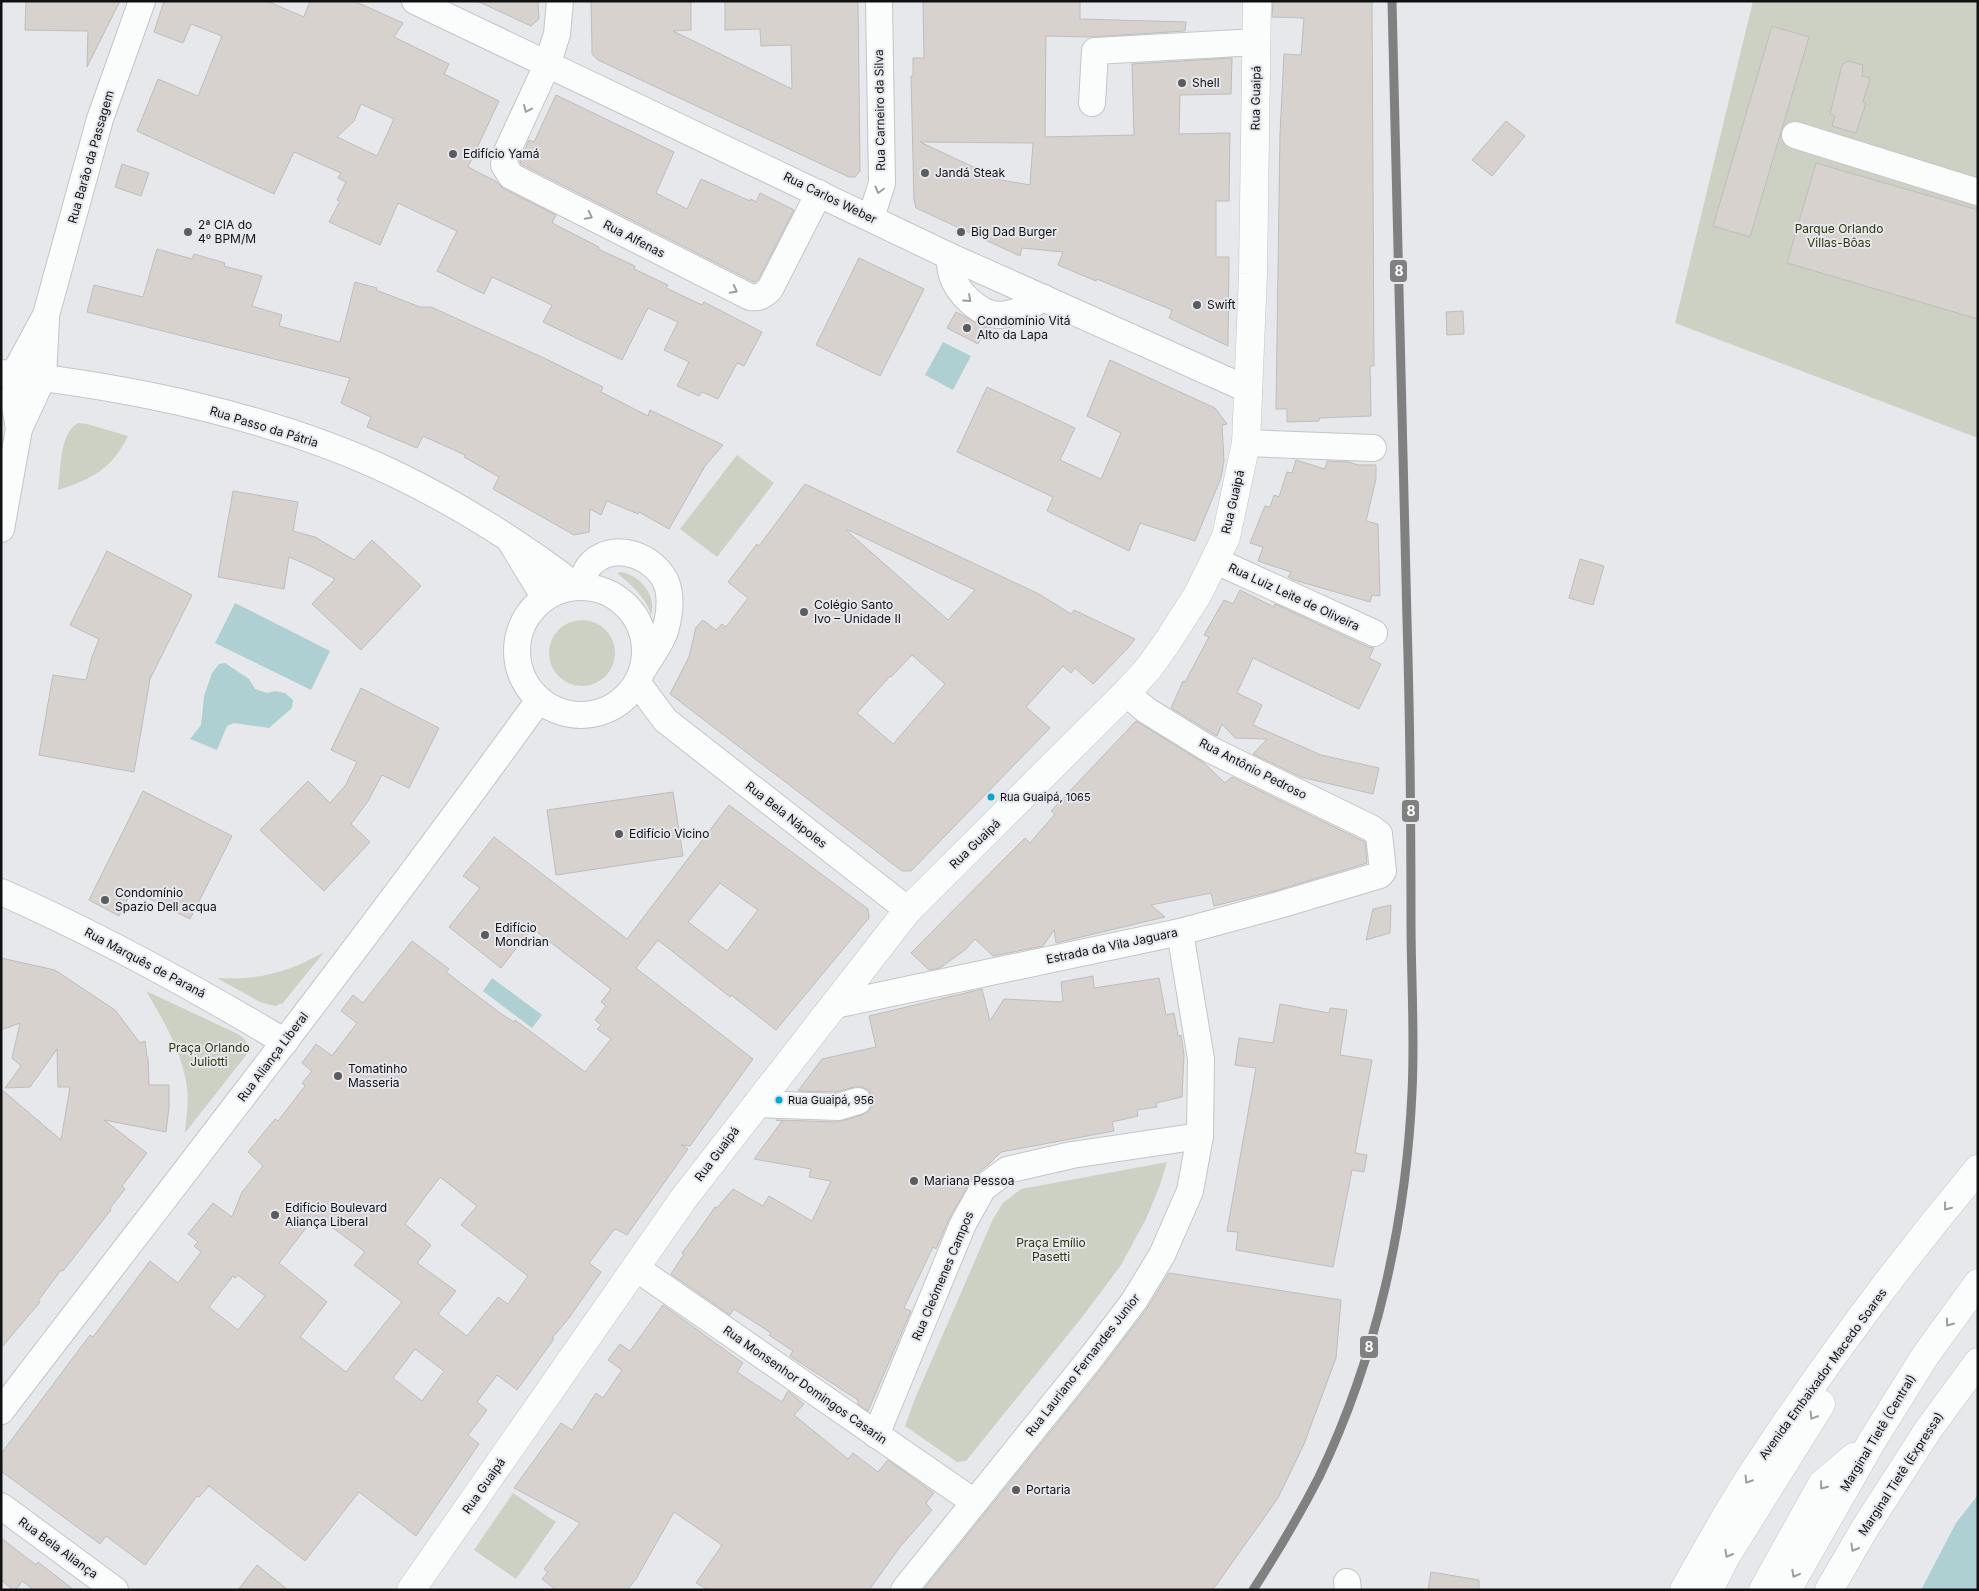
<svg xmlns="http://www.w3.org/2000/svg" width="1979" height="1591" font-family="Inter,sans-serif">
  <rect width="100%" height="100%" fill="#e7e8eb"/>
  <g fill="#cdd1c4">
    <polygon points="1753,1 1978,1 1978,438 1675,323"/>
    <path d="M 78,423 L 87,424 L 128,436 C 112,469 92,479 58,490 C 61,470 59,433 78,423 Z"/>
    <polygon points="737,455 774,483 717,557 680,529"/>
    <path d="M 622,572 C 640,576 657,595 651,615 C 646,597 631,585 617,573 Z"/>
    <circle cx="582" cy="653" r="33"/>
    <path d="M 324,952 L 283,1003 L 275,1006 L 260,1002 L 217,978 C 259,980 287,973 324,952 Z"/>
    <path d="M 146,991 L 238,1034 C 246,1040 250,1043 247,1054 L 185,1133 C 186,1118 189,1101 187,1087 C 182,1052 164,1021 146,991 Z"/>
    <polygon points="1167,1162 1160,1185 1146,1219 1121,1265 1083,1316 966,1461 957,1462 905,1426 914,1401 993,1219 1003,1203 1021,1189"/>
    <polygon points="513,1493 556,1522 516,1579 474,1550"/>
  </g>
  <g fill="#aed0d2">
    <polygon points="943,342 971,356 953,390 925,375"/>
    <polygon points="235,603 330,651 311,690 215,643"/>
    <polygon points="225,663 249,679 255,689 267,693 275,691 285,693 293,700 292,708 269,728 234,723 227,726 217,750 190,739 201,725 204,696 212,673 219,664"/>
    <polygon points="492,978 542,1015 532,1028 483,991"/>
    <polygon points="1978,1495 1978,1590 1921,1590 1956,1523"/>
  </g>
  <g fill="#d8d2cf" stroke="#bdbdbd" fill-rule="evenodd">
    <polygon points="26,1 120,1 87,67 88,31 25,30"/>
    <path d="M 164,1 L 267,1 L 304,17 L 310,1 L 354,1 L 403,23 L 394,37 L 449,64 L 444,74 L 499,101 L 468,167 L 497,182 L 504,189 L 556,215 L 552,223 L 599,247 L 598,249 L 635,266 L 634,269 L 668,285 L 666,288 L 702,305 L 704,302 L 762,332 L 744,366 L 737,363 L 718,399 L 702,392 L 699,396 L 677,386 L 689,362 L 664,350 L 678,322 L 648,308 L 622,360 L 543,322 L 552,305 L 492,277 L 484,294 L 437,271 L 457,231 L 398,203 L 380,245 L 329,222 L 340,201 L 337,200 L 346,182 L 338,178 L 341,173 L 294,152 L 274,194 L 137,131 L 158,79 L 198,96 L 222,36 L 191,24 L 183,43 L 154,32 ZM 361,104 L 394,119 L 377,156 L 337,137 L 354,121 Z"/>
    <polygon points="477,1 538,1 539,19 531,26"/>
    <polygon points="591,1 691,1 691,30 673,31 792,89 791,45 761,46 760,29 725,30 725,1 858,1 860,171 855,177 849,177 598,60 592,54 592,47"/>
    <path d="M 923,1 L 1080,1 L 1080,19 L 1186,22 L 1185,31 L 1091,37 L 1046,36 L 1045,137 L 1134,135 L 1132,64 L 1232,58 L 1231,94 L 1180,95 L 1179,134 L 1230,133 L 1229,201 L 1216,201 L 1216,257 L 1229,257 L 1228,346 L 1169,318 L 1172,310 L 1097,279 L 1096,281 L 1058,265 L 1063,252 L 1022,248 L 1020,256 L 916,208 L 914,200 L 911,76 L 913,76 L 913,58 L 924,58 ZM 920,142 L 1033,143 L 1030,185 L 1001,180 Z"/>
    <polygon points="1273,1 1372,1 1374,366 1370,366 1371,416 1319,418 1319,421 1287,422 1287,409 1276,409 1280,134 1284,54 1301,55 1304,18 1272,17"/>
    <polygon points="1772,26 1809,37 1750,237 1713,226"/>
    <polygon points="1848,61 1863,65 1862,76 1870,78 1863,102 1866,103 1856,133 1832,126 1835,116 1830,114 1842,65"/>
    <polygon points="556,95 674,152 656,193 687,209 701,179 750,201 751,199 756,202 760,193 794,210 758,280 754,282 521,164 520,161 529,140 534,142"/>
    <polygon points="1506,121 1525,136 1492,176 1472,160"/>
    <polygon points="1816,163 1978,210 1978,319 1787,263"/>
    <polygon points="122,164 149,173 141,196 115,187"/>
    <polygon points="157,249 192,259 194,254 225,263 224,266 262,276 252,306 282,315 279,326 340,342 355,282 377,288 376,290 420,307 431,307 544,358 603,387 601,392 648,416 650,410 723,445 705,466 669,529 639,512 638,514 607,501 601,515 590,509 589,532 574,535 493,489 499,477 464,457 465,455 423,436 417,448 367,427 371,417 341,403 350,378 87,312 94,285 143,297"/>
    <polygon points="859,258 924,289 880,376 816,345"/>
    <polygon points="1463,311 1464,334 1447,335 1446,312"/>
    <polygon points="956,312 987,328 978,344 947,328"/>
    <polygon points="1110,360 1215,408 1227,424 1222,425 1224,461 1221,478 1195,541 1140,523 1129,551 1047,511 1053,497 957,452 987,387 1075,428 1060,460 1101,479 1121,433 1087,416"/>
    <polygon points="1296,460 1325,469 1327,461 1349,462 1358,465 1376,465 1376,479 1366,521 1378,524 1380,596 1372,595 1370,602 1294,580 1288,577 1291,572 1258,561 1263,547 1250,543 1265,506 1270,507 1274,495 1279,497 1287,472 1292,473"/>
    <path d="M 805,484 L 1039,594 L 1071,614 L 1074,610 L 1135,639 L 1128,648 L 1093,684 L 1075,668 L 1071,673 L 1063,666 L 1026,707 L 1050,728 L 911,871 L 902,871 L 670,694 L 689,657 L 696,627 L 703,620 L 716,630 L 722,624 L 726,627 L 748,598 L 728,582 L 757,544 L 759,546 ZM 846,529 L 975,590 L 948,620 L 846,530 ZM 912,655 L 945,684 L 893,744 L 857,713 L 890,676 L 891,677 Z"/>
    <polygon points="233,491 298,502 293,531 315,537 354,560 372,540 421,586 361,650 312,604 335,579 310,566 289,557 284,589 218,577"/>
    <polygon points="107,551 192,595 150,679 134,772 39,755 53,675 86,680 92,657 99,639 70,625"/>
    <polygon points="1580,559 1604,566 1593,605 1569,598"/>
    <polygon points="1240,590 1274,607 1275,604 1368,647 1374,648 1369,658 1381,664 1359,709 1253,658 1237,693 1262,705 1253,725 1321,755 1379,768 1373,794 1301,777 1253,754 1267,739 1235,738 1222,724 1217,736 1171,708 1183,681 1185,682 1209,637 1204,635 1224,600 1233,604"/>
    <polygon points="361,688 439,728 409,788 382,775 368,801 351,824 370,842 324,891 260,830 308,781 330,803 345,786 357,762 331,750"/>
    <polygon points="1136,721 1204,763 1225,783 1232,777 1363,841 1365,842 1367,863 1275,891 1214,906 1211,893 1151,905 1165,917 1056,943 1054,930 1043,946 993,956 975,939 965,950 940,968 929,970 911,953 1018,845 1025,838 1030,843 1055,814 1051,811"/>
    <polygon points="143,791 232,836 190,919 132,890 119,916 89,900"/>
    <polygon points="673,792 683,856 556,875 547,810"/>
    <path d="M 729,805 L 868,909 L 869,918 L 776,1030 L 731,995 L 730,997 L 658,940 L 636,968 L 753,1059 L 690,1146 L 681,1145 L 688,1149 L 627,1235 L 616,1229 L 613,1231 L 589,1263 L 601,1272 L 569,1318 L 552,1338 L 554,1339 L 517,1390 L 497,1375 L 477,1402 L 487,1410 L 468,1435 L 479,1444 L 416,1536 L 359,1492 L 305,1561 L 209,1486 L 199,1497 L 197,1496 L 145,1565 L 106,1536 L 100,1544 L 1,1471 L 1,1454 L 90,1335 L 93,1337 L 150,1261 L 178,1283 L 201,1252 L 194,1246 L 198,1242 L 188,1234 L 213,1203 L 232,1217 L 242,1192 L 263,1166 L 248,1152 L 275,1119 L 278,1121 L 305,1086 L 302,1083 L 312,1071 L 302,1063 L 316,1044 L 332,1056 L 357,1023 L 341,1011 L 353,995 L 363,1003 L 412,941 L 449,969 L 446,972 L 500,1013 L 514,1022 L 515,1020 L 585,1072 L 611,1039 L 597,1029 L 601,1025 L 595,1020 L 606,1006 L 601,1002 L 611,989 L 532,928 L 501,968 L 449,927 L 480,888 L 463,876 L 494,837 L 627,939 ZM 720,883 L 758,910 L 727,951 L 688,922 ZM 440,1177 L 477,1206 L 461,1225 L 528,1276 L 508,1304 L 498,1297 L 467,1336 L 438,1314 L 456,1291 L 417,1263 L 431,1245 L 405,1224 ZM 316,1215 L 365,1252 L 354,1265 L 402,1302 L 346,1372 L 300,1337 L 327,1302 L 279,1263 ZM 238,1275 L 265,1296 L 238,1330 L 209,1307 L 233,1276 L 235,1278 ZM 415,1349 L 444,1371 L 422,1401 L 393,1378 Z"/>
    <polygon points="1391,905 1390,933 1366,940 1373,909"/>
    <polygon points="1,958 55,970 115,1010 140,1043 145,1041 147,1057 148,1057 149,1085 169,1085 169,1107 166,1132 104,1120 147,1153 122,1186 125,1189 110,1208 111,1210 63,1271 61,1270 38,1301 40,1302 1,1348 1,1089 61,1140 70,1087 58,1087 57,1049 30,1087 5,1088 21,1066 12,1058 20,1023 1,1030"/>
    <polygon points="1093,976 1094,988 1159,978 1166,1015 1174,1013 1178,1036 1181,1035 1184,1055 1182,1097 1156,1103 1157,1107 1137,1110 1138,1116 1112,1122 1114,1131 1001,1152 989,1164 974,1176 950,1217 936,1249 933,1247 904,1308 911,1311 868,1411 858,1404 858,1400 790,1356 793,1351 769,1335 771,1333 734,1309 730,1315 671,1274 684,1254 682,1253 699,1230 715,1207 717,1208 733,1189 763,1206 769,1196 812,1221 831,1181 809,1177 811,1169 754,1159 782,1121 776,1120 838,1122 862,1115 869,1111 872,1105 872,1097 869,1090 862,1087 854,1087 836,1092 798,1091 822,1059 876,1047 869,1016 982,989 990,1021 1004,999 1063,1002 1061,982"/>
    <polygon points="1280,1004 1329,1013 1330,1008 1347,1010 1340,1055 1372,1060 1355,1153 1367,1155 1364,1172 1352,1170 1333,1267 1236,1250 1238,1232 1227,1231 1256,1068 1235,1065 1239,1038 1273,1043"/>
    <polygon points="1169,1273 1341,1300 1336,1358 1304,1444 1278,1498 1217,1584 1212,1590 923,1590 1105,1364 1146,1310"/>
    <polygon points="663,1305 743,1363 737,1372 782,1402 788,1391 804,1404 794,1415 848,1459 853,1453 878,1472 888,1460 934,1493 926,1503 932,1510 900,1547 869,1590 709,1590 696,1583 722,1545 674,1512 636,1579 627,1590 556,1590 542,1579 548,1572 544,1569 580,1523 514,1488 561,1423 572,1430 596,1393 603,1398 622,1370 608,1360 620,1344 630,1351"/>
    <polygon points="1,1538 36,1565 38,1562 74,1590 34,1590 22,1581 16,1590 13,1590 1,1580"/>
    <polygon points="257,1565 288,1590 238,1590"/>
    <polygon points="1431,1572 1479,1580 1479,1590 1428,1590"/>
  </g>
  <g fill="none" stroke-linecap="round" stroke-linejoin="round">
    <defs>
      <g id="minor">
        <polyline points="415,1 949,256 1249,390"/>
        <path d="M 560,1 L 557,34 L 547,65 L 505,156 L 504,165 L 511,176 L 750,297 C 759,298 763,296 770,289 L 819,193"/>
        <polyline points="1092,103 1095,51 1257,42"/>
        <polyline points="1795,135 1978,192"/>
        <polyline points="871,218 882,183 879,1"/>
        <path d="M 949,256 C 950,262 950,269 952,275 C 958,294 980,315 1000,315 C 1016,314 1030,306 1044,298"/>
        <path d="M 1,373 C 132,387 276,417 395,474 C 459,505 520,543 577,587"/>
        <polyline points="19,429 14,400 18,367 46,315 100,119 142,1"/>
        <polyline points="1246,443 1373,448"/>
        <polyline points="1,529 19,429 43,377 46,319"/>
        <polyline points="512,544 545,598"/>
        <polyline points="1214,560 1374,633"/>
        <path d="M 581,587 C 584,578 585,569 592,563 C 615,541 654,556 666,582 C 672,597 669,617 665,631 C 661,644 650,657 644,668"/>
        <circle cx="581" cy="651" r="64"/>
        <polyline points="637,682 665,720 908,910"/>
        <path d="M 1,892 C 99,935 193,987 285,1042"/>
        <polyline points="835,1005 1180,932 1279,905 1380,875 1383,871 1379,834 1371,828 1209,749 1146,710 1126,693"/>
        <polyline points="756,1104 838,1107 858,1101"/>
        <polyline points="636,1268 974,1502"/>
        <path d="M 1,1411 C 182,1175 365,941 539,700"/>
        <polyline points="876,1435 963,1224 983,1188 1007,1170 1072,1155 1200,1136"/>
        <polyline points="1,1506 115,1590"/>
        <polyline points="1347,1582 1348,1590"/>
        <polyline points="904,1590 1093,1355 1134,1301 1162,1255 1190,1191 1200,1136 1201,1059 1180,932"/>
      </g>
      <polyline id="major" points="411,1590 684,1198 908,910 1126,693 1148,669 1166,644 1198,594 1226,537 1246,443 1253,274 1257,1"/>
      <g id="highway">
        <path d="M 1684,1590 C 1709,1546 1733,1501 1762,1459 C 1828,1359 1901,1261 1978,1169"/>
        <polyline points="1709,1590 1725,1558 1821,1404"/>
        <polyline points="1763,1590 1822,1484 1854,1457"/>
        <polyline points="1787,1590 1872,1441 1925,1356 1978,1283"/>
        <polyline points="1829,1590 1865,1528 1928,1430 1978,1362"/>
      </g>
    </defs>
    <use href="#minor" stroke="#c4c5c8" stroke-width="28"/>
    <use href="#major" stroke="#c4c5c8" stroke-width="29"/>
    <use href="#highway" stroke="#c4c5c8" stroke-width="29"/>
    <use href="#minor" stroke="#fbfcfc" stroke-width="26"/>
    <use href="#major" stroke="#fbfcfc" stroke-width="28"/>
    <use href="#highway" stroke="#fbfcfc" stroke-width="28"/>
    <defs>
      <path id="rail-1" d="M 1253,1590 C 1277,1553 1299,1516 1319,1477 C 1376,1358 1406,1224 1412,1092 C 1415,1035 1411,978 1411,921 C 1411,821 1410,720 1407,620 C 1402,414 1397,207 1392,1"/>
    </defs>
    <use href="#rail-1" stroke="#e5e7ed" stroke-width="12"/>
    <use href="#rail-1" stroke="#808080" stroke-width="9"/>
  </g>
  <defs><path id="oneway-chevron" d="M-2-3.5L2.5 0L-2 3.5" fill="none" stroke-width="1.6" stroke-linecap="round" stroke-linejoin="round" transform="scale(1.25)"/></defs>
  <g stroke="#9d9e9e">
    <use href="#oneway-chevron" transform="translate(527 109) rotate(115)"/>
    <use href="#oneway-chevron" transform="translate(879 190) rotate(105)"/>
    <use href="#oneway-chevron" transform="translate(589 216) rotate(27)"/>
    <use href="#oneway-chevron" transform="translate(734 290) rotate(27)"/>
    <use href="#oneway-chevron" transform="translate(968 299) rotate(42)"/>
    <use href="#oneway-chevron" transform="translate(1947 1207) rotate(128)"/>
    <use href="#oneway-chevron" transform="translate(1949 1323) rotate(126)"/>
    <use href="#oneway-chevron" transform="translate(1813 1416) rotate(122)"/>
    <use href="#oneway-chevron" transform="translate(1748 1480) rotate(122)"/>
    <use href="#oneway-chevron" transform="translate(1823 1486) rotate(128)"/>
    <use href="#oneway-chevron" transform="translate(1854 1548) rotate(120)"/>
    <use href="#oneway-chevron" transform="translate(1728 1554) rotate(120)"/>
    <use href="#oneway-chevron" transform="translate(1795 1574) rotate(118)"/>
  </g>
  <g fill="#5b5c5e" stroke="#e5e7ed" stroke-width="2">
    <circle cx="1182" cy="83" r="5"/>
    <circle cx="453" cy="154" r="5"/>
    <circle cx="925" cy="173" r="5"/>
    <circle cx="188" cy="232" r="5"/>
    <circle cx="961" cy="232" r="5"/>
    <circle cx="1197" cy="305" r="5"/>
    <circle cx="967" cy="328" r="5"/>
    <circle cx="804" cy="612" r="5"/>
    <circle cx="619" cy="834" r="5"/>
    <circle cx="105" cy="900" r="5"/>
    <circle cx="485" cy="935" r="5"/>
    <circle cx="338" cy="1076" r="5"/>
    <circle cx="914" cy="1181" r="5"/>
    <circle cx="275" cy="1215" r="5"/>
    <circle cx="1016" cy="1490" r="5"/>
  </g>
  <g fill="#00a9ce" stroke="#e5e7ed" stroke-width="2">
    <circle cx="991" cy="797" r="4.5"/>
    <circle cx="779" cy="1100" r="4.5"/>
  </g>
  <g text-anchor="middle" stroke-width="4" stroke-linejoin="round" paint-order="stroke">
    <g font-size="11" fill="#0f1012" stroke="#e5e7ed" text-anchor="start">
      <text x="1000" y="801">Rua Guaipá, 1065</text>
      <text x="788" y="1104">Rua Guaipá, 956</text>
    </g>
    <g font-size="12" fill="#0f1012" stroke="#e5e7ed" text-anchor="start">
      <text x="1192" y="87">Shell</text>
      <text x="463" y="158">Edifício Yamá</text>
      <text x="935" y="177">Jandá Steak</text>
      <text x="198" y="229">2ª CIA do<tspan x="198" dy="14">4º BPM/M</tspan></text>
      <text x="971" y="236">Big Dad Burger</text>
      <text x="1207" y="309">Swift</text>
      <text x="977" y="325">Condomínio Vitá<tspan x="977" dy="14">Alto da Lapa</tspan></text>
      <text x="814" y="609">Colégio Santo<tspan x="814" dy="14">Ivo – Unidade II</tspan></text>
      <text x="629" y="838">Edifício Vicino</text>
      <text x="115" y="897">Condomínio<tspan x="115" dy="14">Spazio Dell acqua</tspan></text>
      <text x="495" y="932">Edifício<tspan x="495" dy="14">Mondrian</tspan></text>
      <text x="348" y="1073">Tomatinho<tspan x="348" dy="14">Masseria</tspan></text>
      <text x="924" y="1185">Mariana Pessoa</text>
      <text x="285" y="1212">Edifício Boulevard<tspan x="285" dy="14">Aliança Liberal</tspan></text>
      <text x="1026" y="1494">Portaria</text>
    </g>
    <g font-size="12" fill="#0f1012" stroke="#e5e7ed">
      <text transform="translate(1256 98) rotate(-89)" y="4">Rua Guaipá</text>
      <text transform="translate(880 110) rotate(-91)" y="4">Rua Carneiro da Silva</text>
      <text transform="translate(91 157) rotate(-74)" y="4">Rua Barão da Passagem</text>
      <text transform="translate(830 198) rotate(26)" y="4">Rua Carlos Weber</text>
      <text transform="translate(634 239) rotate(27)" y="4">Rua Alfenas</text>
      <text transform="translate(264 427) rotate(17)" y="4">Rua Passo da Pátria</text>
      <text transform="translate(1233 502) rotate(-77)" y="4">Rua Guaipá</text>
      <text transform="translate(1294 597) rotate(25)" y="4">Rua Luiz Leite de Oliveira</text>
      <text transform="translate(1253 769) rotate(27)" y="4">Rua Antônio Pedroso</text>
      <text transform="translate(786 815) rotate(38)" y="4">Rua Bela Nápoles</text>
      <text transform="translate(975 844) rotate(-44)" y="4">Rua Guaipá</text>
      <text transform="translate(1112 946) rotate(-12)" y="4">Estrada da Vila Jaguara</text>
      <text transform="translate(145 963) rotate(28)" y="4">Rua Marquês de Paraná</text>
      <text transform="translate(273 1057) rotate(-53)" y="4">Rua Aliança Liberal</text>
      <text transform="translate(717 1154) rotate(-53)" y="4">Rua Guaipá</text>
      <text transform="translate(943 1276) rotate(-67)" y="4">Rua Cleómenes Campos</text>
      <text transform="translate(1083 1365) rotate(-52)" y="4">Rua Lauriano Fernandes Junior</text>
      <text transform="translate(1823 1374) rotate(-54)" y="4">Avenida Embaixador Macedo Soares</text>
      <text transform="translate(805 1385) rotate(35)" y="4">Rua Monsenhor Domingos Casarin</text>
      <text transform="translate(1878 1433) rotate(-59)" y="4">Marginal Tietê (Central)</text>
      <text transform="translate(1901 1474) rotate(-57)" y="4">Marginal Tietê (Expressa)</text>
      <text transform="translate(484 1486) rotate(-55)" y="4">Rua Guaipá</text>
      <text transform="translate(58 1548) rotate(36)" y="4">Rua Bela Aliança</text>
    </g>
    <g font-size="12" fill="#2f370b" stroke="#e5e7ed">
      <text x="1839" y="233">Parque Orlando<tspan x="1839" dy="14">Villas-Bôas</tspan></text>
      <text x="209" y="1052">Praça Orlando<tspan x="209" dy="14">Juliotti</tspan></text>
      <text x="1051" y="1247">Praça Emílio<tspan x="1051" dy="14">Pasetti</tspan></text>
    </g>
  </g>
  <g stroke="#e5e7ed" stroke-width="2">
    <rect x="1389" y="259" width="19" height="24" rx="5" fill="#808080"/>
    <rect x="1401" y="799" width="19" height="24" rx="5" fill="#808080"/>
    <rect x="1359" y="1335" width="20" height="24" rx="5" fill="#808080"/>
  </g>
  <g font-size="14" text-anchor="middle" font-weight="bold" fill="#fff">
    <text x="1399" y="276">8</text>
    <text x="1411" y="816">8</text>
    <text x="1369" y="1352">8</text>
  </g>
  <rect width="1979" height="1591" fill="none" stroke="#0f1012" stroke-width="5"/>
</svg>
